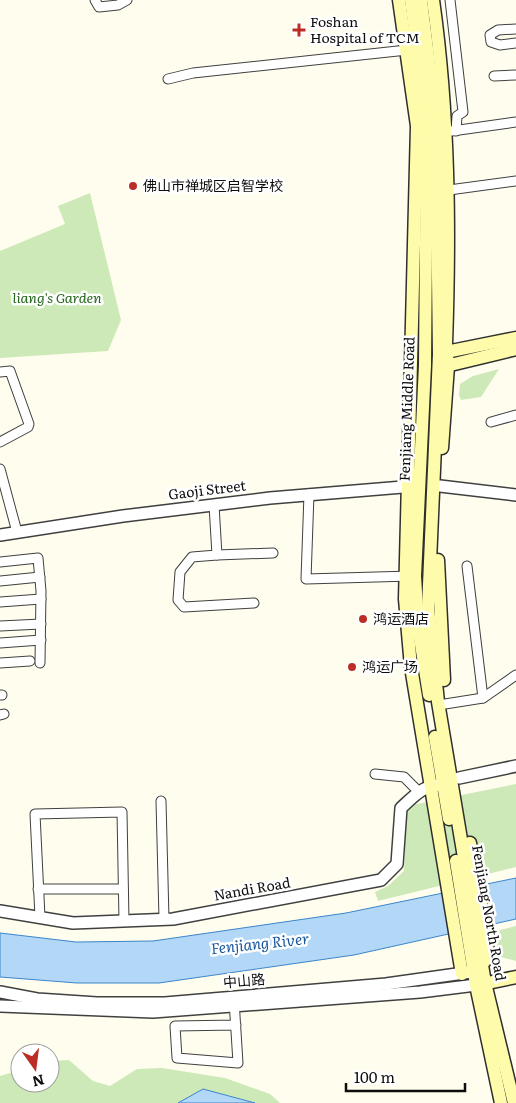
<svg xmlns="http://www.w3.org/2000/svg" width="516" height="1103" font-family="Literata,'Noto Sans SC',serif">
  <rect width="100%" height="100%" fill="#fffdee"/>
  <g fill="#cde9b8">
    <polygon points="90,193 121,320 108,351 0,358 0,251 65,224 58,206"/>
    <polygon points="499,369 481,397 461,400 459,395 460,384 473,376"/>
    <polygon points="516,784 516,867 378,901 375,892 388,886 404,871 407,806"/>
    <polygon points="516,926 516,961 501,957 497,953 497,931"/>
    <polygon points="69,1060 93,1081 110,1086 137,1069 162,1068 225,1078 270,1094 280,1103 0,1103 0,1076 20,1070 20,1083 50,1083 50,1061"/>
  </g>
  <g fill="#b3d7f6" stroke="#3b85cc">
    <polygon points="516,878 516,919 354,955 159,983 77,983 0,977 0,933 76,942 153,941 346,913"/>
    <polygon points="203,1089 255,1103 178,1103"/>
  </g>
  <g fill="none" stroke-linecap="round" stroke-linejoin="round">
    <defs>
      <g id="minor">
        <polyline points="95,0 99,7 118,5 127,0"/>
        <polyline points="450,0 463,112 457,116 456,131"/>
        <polyline points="516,29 498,30 490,35 491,42 500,45 516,43"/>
        <polyline points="494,76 516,75"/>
        <polyline points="168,79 193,73 407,50"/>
        <polyline points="452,131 516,122"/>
        <polyline points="449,190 516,181"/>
        <polyline points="0,372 10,371 29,424 28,427 0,442"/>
        <polyline points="491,422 516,415"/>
        <polyline points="0,469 17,532"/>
        <polyline points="309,494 306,579 411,576"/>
        <polyline points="214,505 217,555 192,557 180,572 178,600 184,607 254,603"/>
        <polyline points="217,555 273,553"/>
        <polyline points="0,562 38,558 41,591 40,663"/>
        <polyline points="467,566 483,698"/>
        <polyline points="0,581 40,577"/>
        <polyline points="0,602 41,599"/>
        <polyline points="0,626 41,624"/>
        <polyline points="0,643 41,640"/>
        <polyline points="0,663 30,661"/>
        <polyline points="0,695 2,695"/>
        <polyline points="445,704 483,698 516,675"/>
        <polyline points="0,715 4,714"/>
        <polyline points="375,774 404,777 418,791"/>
        <polyline points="161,801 164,919"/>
        <polyline points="38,889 123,889"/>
        <polyline points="40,917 35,814 122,812 124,921"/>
        <polyline points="234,1000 238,1063 177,1058 175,1026 236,1025"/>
      </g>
      <g id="tertiary">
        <polyline points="440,486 516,495"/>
        <polyline points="0,535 123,516 270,498 415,486"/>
        <polyline points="459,778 516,766"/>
        <path d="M 0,911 L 73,923 L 173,919 L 381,880 L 397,864 L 401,808 C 413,797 422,786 439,785"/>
        <polyline points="0,992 37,999 97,1003 165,1003 386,984 471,972"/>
        <polyline points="0,1006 153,1012 420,992 476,985"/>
      </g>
      <g id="secondary">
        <polyline points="399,0 417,126 405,599 411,667 462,974"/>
        <polyline points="411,0 427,123 425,365 415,576 418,625 429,695"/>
        <polyline points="421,0 436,121 439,354 428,608 438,702 485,983 514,1103"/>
        <path d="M 433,0 C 449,114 450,229 446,344 L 448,366 L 442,448"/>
        <polyline points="441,353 516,338"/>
        <polyline points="442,367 516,349"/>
        <polyline points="438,560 444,680"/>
        <polyline points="435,737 449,819"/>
        <polyline points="470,843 488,941 485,961"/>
        <polyline points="456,861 476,985 501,1103"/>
        <polyline points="478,985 516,977"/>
      </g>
    </defs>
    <use href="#minor" stroke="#404040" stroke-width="11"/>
    <use href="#tertiary" stroke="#404040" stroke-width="14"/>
    <use href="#secondary" stroke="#2f2f2f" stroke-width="15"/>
    <use href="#minor" stroke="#fff" stroke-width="9"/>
    <use href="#tertiary" stroke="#fff" stroke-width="11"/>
    <use href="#secondary" stroke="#fefcaa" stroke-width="12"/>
  </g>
  <g fill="#bc2d26" stroke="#fff" stroke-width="2">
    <path d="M296.5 22.5h5v5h5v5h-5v5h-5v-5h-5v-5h5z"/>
    <circle cx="133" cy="186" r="5"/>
    <circle cx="363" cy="619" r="5"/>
    <circle cx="352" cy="667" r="5"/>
  </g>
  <g text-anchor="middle" stroke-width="5" stroke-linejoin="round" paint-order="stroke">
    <g font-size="14" fill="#0d0d0d" stroke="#fff" text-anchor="start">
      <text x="310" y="27">Foshan<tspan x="310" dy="16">Hospital of TCM</tspan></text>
      <text x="143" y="191">佛山市禅城区启智学校</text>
      <text x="373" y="624">鸿运酒店</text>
      <text x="362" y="672">鸿运广场</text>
    </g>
    <g font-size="14" font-style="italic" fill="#26651e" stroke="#fff">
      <text x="57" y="303">liang's Garden</text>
    </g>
    <g font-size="14" fill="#0d0d0d" stroke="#fff">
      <text transform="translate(407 409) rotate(-88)" y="5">Fenjiang Middle Road</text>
      <text transform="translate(207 490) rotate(-7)" y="5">Gaoji Street</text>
      <text transform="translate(252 889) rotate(-10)" y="5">Nandi Road</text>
      <text transform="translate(489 913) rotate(80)" y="5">Fenjiang North Road</text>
      <text transform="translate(244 981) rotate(-5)" y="5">中山路</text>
    </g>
    <g font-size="15" font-style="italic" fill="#18579e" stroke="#fff">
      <text transform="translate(260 944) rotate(-6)" y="5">Fenjiang River</text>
    </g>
  </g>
  <g transform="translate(35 1068) rotate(166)"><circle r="24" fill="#ffffff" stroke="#9e9e9e"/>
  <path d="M0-4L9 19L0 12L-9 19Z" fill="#bc2d26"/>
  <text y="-8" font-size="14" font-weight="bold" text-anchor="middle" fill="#0d0d0d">N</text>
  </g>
  <path d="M346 1083v8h119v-8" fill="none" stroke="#0d0d0d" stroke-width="2.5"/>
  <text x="354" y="1083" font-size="15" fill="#0d0d0d" stroke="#ffffff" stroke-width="4" paint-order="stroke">100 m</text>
</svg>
